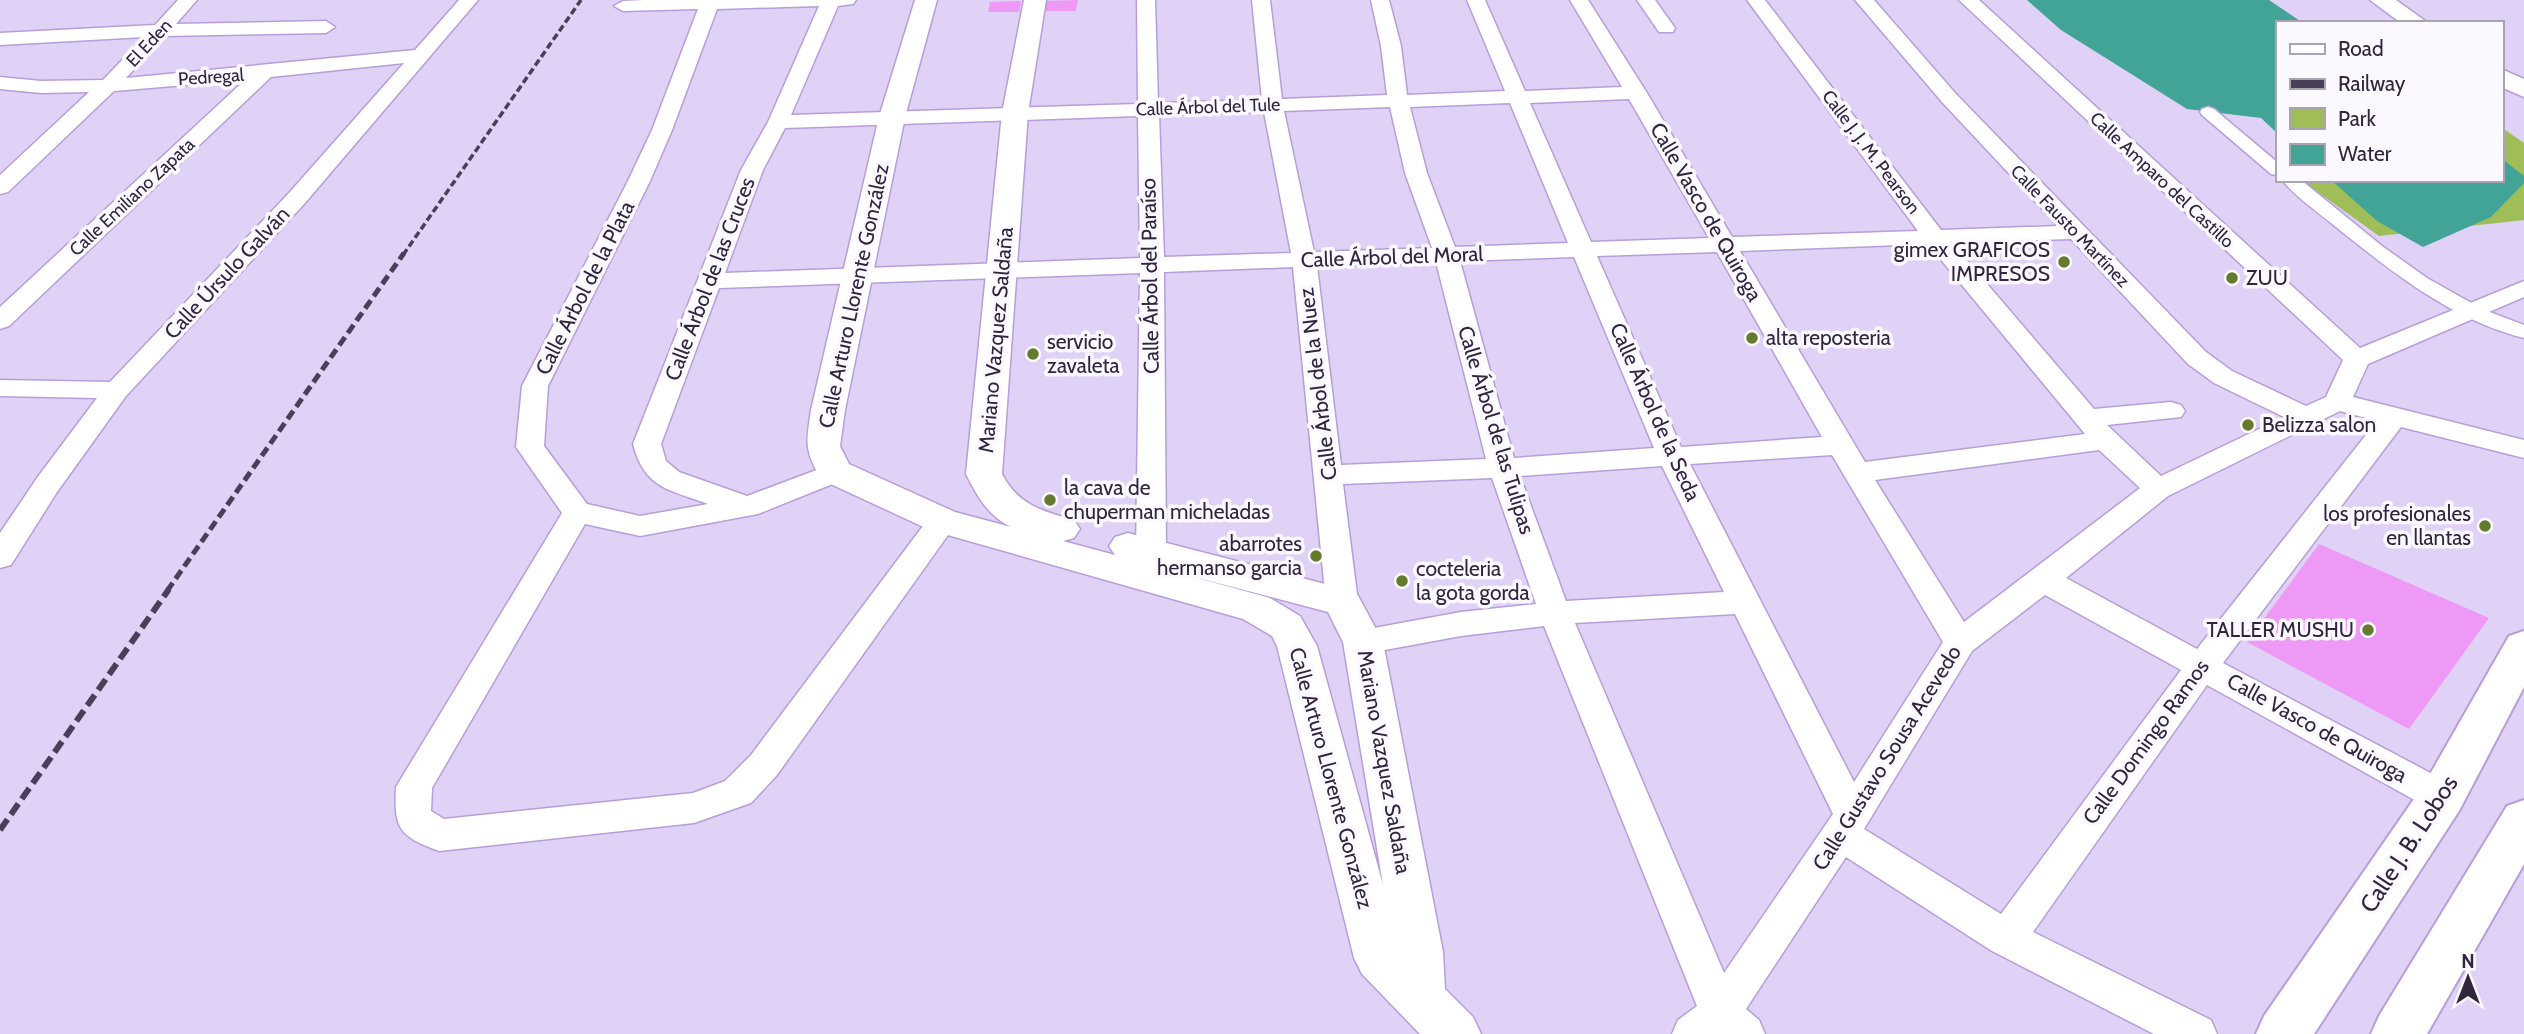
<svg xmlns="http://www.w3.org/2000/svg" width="2524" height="1034" font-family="Cabin,sans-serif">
  <rect width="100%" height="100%" fill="#e0d1f6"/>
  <polygon fill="#9fbe58" points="2501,127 2524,143 2524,220 2379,236 2301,180 2501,180"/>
  <g fill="#42a497">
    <polygon points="2027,0 2269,0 2303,23 2277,23 2277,133 2261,118 2187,109 2061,30"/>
    <polygon points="2501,158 2524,176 2524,183 2491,217 2423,247 2377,221 2331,180 2501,180"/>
  </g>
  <g fill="#ed99f5">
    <polygon points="1078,0 1076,11 1041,11 1043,1"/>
    <polygon points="1021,1 1019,12 988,12 990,2"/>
    <polygon points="2319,544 2489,618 2409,729 2247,642"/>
  </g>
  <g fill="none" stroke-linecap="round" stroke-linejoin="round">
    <defs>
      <g id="pedestrian">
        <polygon points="2208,107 2214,109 2277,162 2277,175 2271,174 2202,115 2200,112 2202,109"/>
        <path d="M 2282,180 L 2301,180 L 2382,246 L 2427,278 L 2482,309 L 2524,325 L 2524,338 C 2451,320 2388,269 2331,223 C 2315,210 2295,196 2282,180 Z"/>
      </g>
      <g id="minor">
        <polygon points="178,0 197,0 176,24 326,21 335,27 326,33 165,36 126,78 415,50 459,0 478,0 305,203 126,396 57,492 11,565 0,568 0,533 37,478 97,398 0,396 0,380 110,382 289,193 404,63 271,77 9,326 0,329 0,307 245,80 114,91 8,192 0,194 0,175 89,92 41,93 0,89 0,77 41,81 103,80 144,37 0,45 0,33 155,25"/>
        <path d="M 644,0 L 856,0 L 853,4 L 838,6 L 791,115 L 1138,104 L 1137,0 L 1155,0 L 1158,103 L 1262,100 L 1252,0 L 1270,0 L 1282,99 L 1387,95 L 1381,46 L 1371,0 L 1389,0 L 1401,46 L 1407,95 L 1505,91 L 1467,0 L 1485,0 L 1525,91 L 1622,87 L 1570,0 L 1588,0 L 1647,93 L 1732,237 L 1918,231 L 1747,0 L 1765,0 L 1941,230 L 2058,226 L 1942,102 L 1855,0 L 1874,0 L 1956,94 L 2206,352 L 2232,371 L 2306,406 L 2326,397 L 2343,360 L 1959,0 L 1979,0 L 2360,348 L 2524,281 L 2524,297 L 2368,364 L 2353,397 L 2524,440 L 2524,458 L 2401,427 L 2223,663 L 2455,786 L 2460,797 L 2455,808 L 2442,812 L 2429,808 L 2207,685 L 2033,932 L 2211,1020 L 2217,1034 L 2154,1034 L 1992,951 L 1846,857 L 1746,1009 L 1759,1020 L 1765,1034 L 1672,1034 L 1678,1020 L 1697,1006 L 1544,626 L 1461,636 L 1363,654 L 1351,651 L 1347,642 L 1351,633 L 1363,630 L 1461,612 L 1536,604 L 1492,478 L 1343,484 L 1358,602 L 1353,610 L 1342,614 L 1331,610 L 1326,602 L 1293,267 L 1164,272 L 1166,553 L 1162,561 L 1151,564 L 1140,561 L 1136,553 L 1140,273 L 719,288 L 661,444 L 666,461 L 679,472 L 747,496 L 835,463 L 845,465 L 849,472 L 845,479 L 758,514 L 640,536 L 585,524 L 432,788 L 431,811 L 444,819 L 693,793 L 725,781 L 751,755 L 932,514 L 943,511 L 954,514 L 958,521 L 777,775 L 751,803 L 694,823 L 439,851 C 398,836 394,828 396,787 L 562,513 L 516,447 L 522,386 L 628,181 L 652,130 L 698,9 L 623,11 L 614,6 L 623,1 ZM 819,6 L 768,122 L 741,170 L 633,444 C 645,489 668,489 708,504 L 640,516 L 587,504 L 544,446 L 548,386 L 650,181 L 672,130 L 717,9 ZM 1629,99 L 1709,238 L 1591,242 L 1530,103 ZM 1510,103 L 1568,243 L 1455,247 L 1427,173 L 1410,107 ZM 1390,107 L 1405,173 L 1432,248 L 1314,252 L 1284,111 ZM 1264,112 L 1291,253 L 1164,257 L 1159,115 ZM 1138,116 L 1140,258 L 725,273 L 763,170 L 785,128 ZM 2071,239 L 2188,364 L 2214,383 L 2284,417 L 2161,476 L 2107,425 L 2181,417 L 2185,411 L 2181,405 L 2171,402 L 2094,409 L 1952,243 ZM 1928,244 L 2085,434 L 1865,462 L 1740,251 ZM 1717,252 L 1822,437 L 1681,447 L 1597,256 ZM 1574,257 L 1654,448 L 1514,458 L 1460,261 ZM 1436,262 L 1486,459 L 1341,465 L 1317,266 ZM 2340,411 L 2377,421 L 2197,649 L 2066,578 L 2168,496 ZM 2099,450 L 2140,488 L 1964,622 L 1875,480 ZM 1832,455 L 1943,642 L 1854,782 L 1690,464 ZM 1662,466 L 1724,592 L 1566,601 L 1520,476 ZM 2045,595 L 2181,670 L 2001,914 L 1864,829 L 1972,651 ZM 1735,614 L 1833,814 L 1724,973 L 1575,623 Z"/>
        <polygon points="1637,0 1655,0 1675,28 1673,32 1659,32"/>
      </g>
      <g id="tertiary">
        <path d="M 915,0 L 937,0 L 905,117 L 845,410 L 840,446 L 849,464 L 955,512 L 1011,527 C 988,516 977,496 966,474 L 1002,113 L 1024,0 L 1046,0 L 1028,113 L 1002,474 C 1018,505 1042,511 1074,520 L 1080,529 L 1074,538 L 1063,541 L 1115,555 L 1109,546 L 1115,537 L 1128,533 L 1356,592 L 1383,642 L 1443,952 L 1445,989 L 1473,1017 L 1481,1034 L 1420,1034 L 1362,974 L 1354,958 L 1277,646 L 1272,636 L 1243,619 L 930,530 L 822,480 C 804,451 806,443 811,410 L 879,117 ZM 1183,574 L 1328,612 L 1343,642 L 1383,885 L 1317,646 L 1300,616 L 1270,598 Z"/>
        <polygon points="2370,0 2396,0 2428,23 2401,23"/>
        <polygon points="2501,69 2524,79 2524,97 2501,87"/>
      </g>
      <g id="secondary">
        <polygon points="2524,631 2524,687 2459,811 2314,1034 2256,1034 2264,1016 2425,783 2509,636"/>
        <polygon points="2524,800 2524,864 2427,1034 2371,1034 2379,1016 2507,806"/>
      </g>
    </defs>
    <use href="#pedestrian" stroke="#b79ed9" stroke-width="3"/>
    <use href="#minor" stroke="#b79ed9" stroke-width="3"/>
    <use href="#tertiary" stroke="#b79ed9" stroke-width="3"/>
    <use href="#secondary" stroke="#b79ed9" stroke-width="4"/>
    <use href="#pedestrian" fill="#fff" fill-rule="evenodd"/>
    <use href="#minor" fill="#fff" fill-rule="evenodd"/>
    <use href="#tertiary" fill="#fff" fill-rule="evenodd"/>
    <use href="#secondary" fill="#fff" fill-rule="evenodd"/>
    <polyline stroke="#4a3f59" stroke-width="3.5" stroke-dasharray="7 3.5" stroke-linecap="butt" points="403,255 581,0"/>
    <polyline stroke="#4a3f59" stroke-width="5" stroke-dasharray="10 5" stroke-linecap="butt" points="167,591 404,253"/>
    <polyline stroke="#4a3f59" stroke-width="6" stroke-dasharray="13 6" stroke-linecap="butt" points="0,830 169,589"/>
  </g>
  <g fill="#647b2d" stroke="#fbf8ff" stroke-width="2.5">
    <circle cx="2064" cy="262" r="7"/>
    <circle cx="2232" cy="278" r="7"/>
    <circle cx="1752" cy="338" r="7"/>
    <circle cx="1033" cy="354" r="7"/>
    <circle cx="2248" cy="425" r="7"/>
    <circle cx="1050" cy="500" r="7"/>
    <circle cx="2485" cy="526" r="7"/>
    <circle cx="1316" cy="556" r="7"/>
    <circle cx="1402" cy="581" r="7"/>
    <circle cx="2368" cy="630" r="7"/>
  </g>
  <g text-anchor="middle" stroke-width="7" stroke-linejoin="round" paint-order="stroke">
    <g font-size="18" fill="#31263e" stroke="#fbf8ff">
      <text transform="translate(149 43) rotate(-47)" y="6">El Eden</text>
      <text transform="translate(211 77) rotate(-4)" y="6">Pedregal</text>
      <text transform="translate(1208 107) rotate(-2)" y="6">Calle Árbol del Tule</text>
      <text transform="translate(1871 152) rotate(53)" y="6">Calle J. J. M. Pearson</text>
      <text transform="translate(2162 180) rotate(43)" y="6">Calle Amparo del Castillo</text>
      <text transform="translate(132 197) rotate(-43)" y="6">Calle Emiliano Zapata</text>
      <text transform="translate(2070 226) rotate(46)" y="6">Calle Fausto Martínez</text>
    </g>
    <g font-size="21" fill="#31263e" stroke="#fbf8ff">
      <text transform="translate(1706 212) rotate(60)" y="7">Calle Vasco de Quiroga</text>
      <text transform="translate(1392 257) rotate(-2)" y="7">Calle Árbol del Moral</text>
      <text transform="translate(227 273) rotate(-47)" y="7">Calle Úrsulo Galván</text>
      <text transform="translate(1150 276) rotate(-91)" y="7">Calle Árbol del Paraíso</text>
      <text transform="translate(710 279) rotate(-69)" y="7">Calle Árbol de las Cruces</text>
      <text transform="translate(585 288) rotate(-63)" y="7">Calle Árbol de la Plata</text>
      <text transform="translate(854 296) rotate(-78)" y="7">Calle Arturo Llorente González</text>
      <text transform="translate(996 340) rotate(-85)" y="7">Mariano Vazquez Saldaña</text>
      <text transform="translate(1318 384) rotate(-97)" y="7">Calle Árbol de la Nuez</text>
      <text transform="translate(1655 412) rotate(66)" y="7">Calle Árbol de la Seda</text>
      <text transform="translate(1496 430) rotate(73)" y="7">Calle Árbol de las Tulipas</text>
      <text transform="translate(2317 728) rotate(29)" y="7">Calle Vasco de Quiroga</text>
      <text transform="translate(2146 742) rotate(-54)" y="7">Calle Domingo Ramos</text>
      <text transform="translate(1887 758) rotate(-58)" y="7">Calle Gustavo Sousa Acevedo</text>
      <text transform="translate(1384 762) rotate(80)" y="7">Mariano Vazquez Saldaña</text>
      <text transform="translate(1331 778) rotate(75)" y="7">Calle Arturo Llorente González</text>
    </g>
    <g font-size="21" fill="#31263e" stroke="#fbf8ff" text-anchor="start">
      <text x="2050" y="257" text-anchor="end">gimex GRAFICOS<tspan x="2050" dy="24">IMPRESOS</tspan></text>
      <text x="2246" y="285">ZUU</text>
      <text x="1766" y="345">alta reposteria</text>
      <text x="1047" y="349">servicio<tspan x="1047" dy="24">zavaleta</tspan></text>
      <text x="2262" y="432">Belizza salon</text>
      <text x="1064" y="495">la cava de<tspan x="1064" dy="24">chuperman micheladas</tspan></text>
      <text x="2471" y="521" text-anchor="end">los profesionales<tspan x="2471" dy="24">en llantas</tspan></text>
      <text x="1302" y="551" text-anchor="end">abarrotes<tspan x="1302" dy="24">hermanso garcia</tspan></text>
      <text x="1416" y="576">cocteleria<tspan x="1416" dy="24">la gota gorda</tspan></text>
      <text x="2354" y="637" text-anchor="end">TALLER MUSHU</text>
    </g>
    <g font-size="24" fill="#31263e" stroke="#fbf8ff">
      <text transform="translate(2409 844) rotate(-57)" y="8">Calle J. B. Lobos</text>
    </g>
  </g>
  <rect x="2276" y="21" width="228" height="161" fill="#fbf8ff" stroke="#aaa4b2" stroke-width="2"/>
  <rect x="2290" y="44" width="35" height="10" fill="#ffffff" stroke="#aaa4b2" stroke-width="2"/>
  <text x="2338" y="56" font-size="21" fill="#31263e">Road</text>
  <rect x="2290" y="79" width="35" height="10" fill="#4a3f59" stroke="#aaa4b2" stroke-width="2"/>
  <text x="2338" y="91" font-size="21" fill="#31263e">Railway</text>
  <rect x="2290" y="108" width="35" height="21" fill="#9fbe58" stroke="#aaa4b2" stroke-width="2"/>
  <text x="2338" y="126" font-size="21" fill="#31263e">Park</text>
  <rect x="2290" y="144" width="35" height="21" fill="#42a497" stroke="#aaa4b2" stroke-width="2"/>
  <text x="2338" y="161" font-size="21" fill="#31263e">Water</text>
  <g transform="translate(2468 978)" stroke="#fbf8ff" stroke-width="5" paint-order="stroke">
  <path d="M0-5L12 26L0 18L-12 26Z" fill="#31263e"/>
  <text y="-10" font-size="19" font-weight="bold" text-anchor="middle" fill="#31263e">N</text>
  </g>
</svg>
